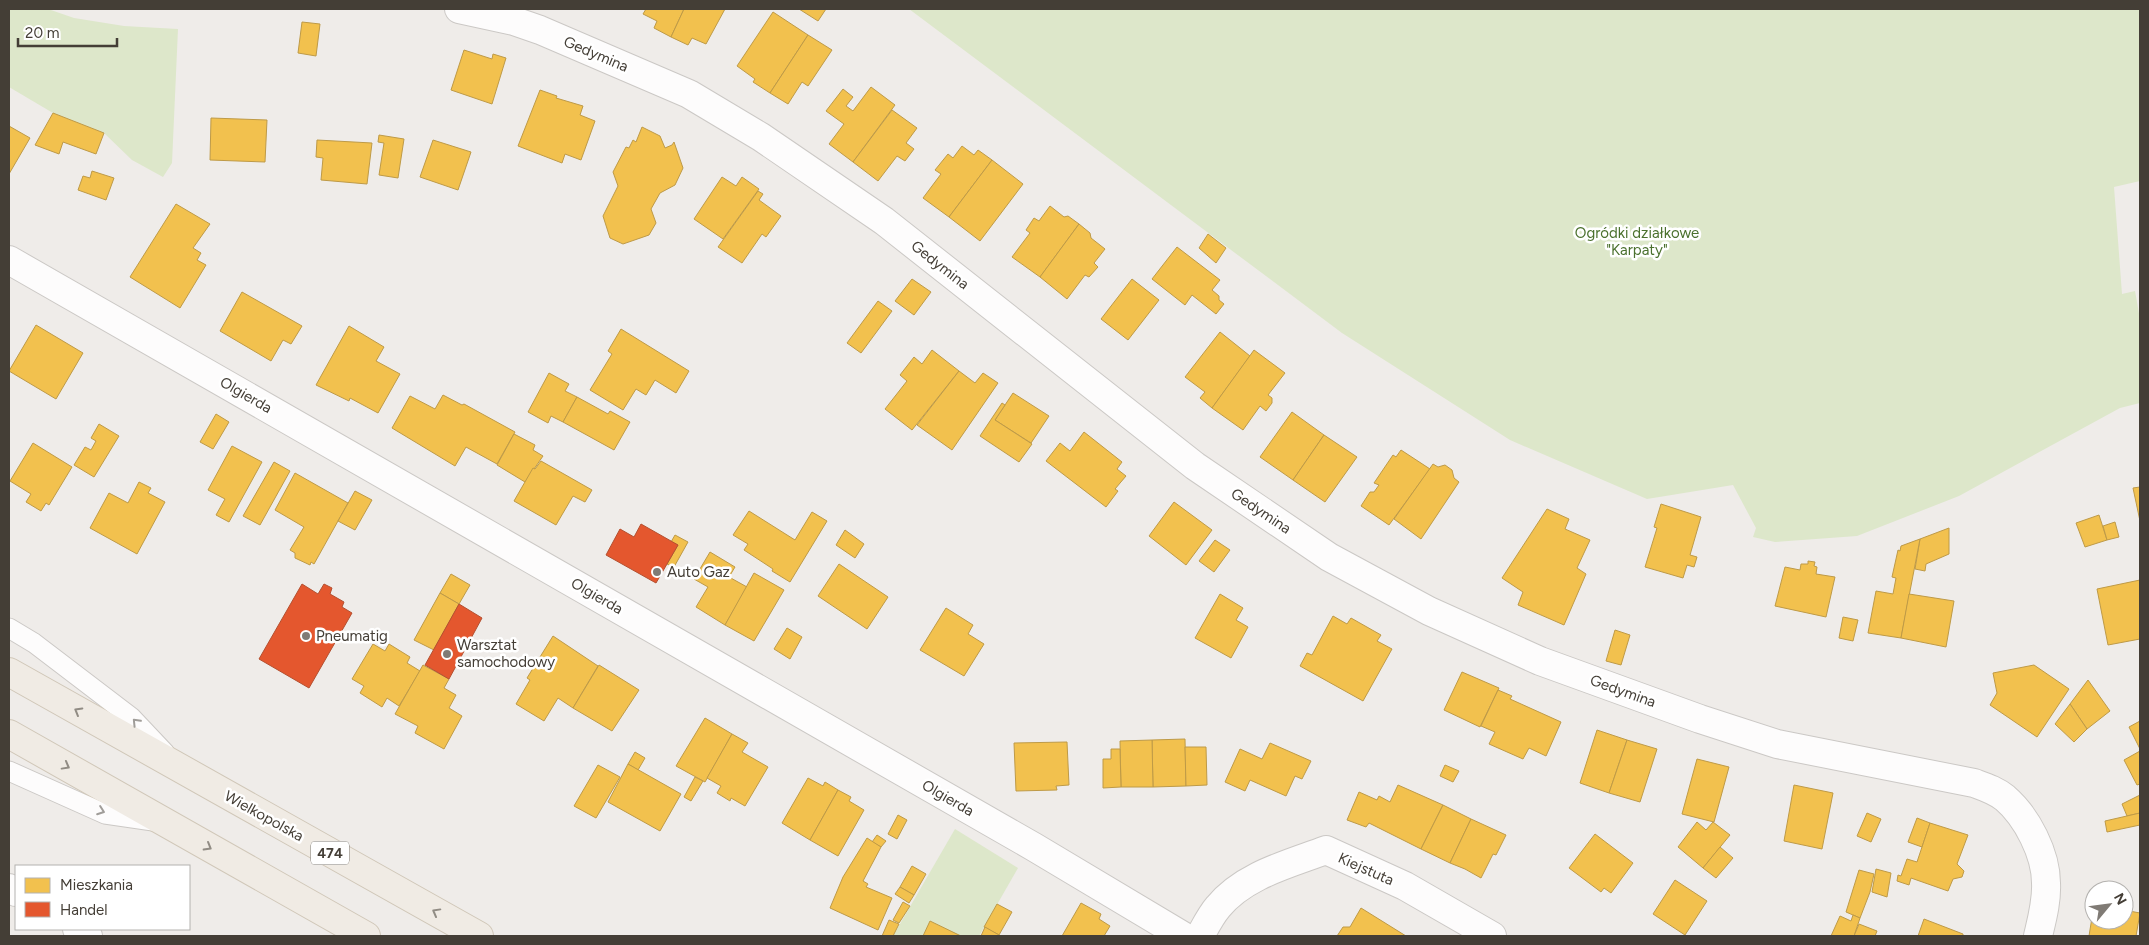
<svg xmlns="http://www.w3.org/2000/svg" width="2149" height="945" font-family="Figtree,sans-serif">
  <rect width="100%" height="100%" fill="#efece9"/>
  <g fill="#dde7ca">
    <polygon points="9,9 48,9 74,18 124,26 178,29 172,163 163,177 132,160 104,133 53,113 9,87"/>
    <polygon points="909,9 2140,9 2140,181 2114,187 2122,294 2135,291 2140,319 2140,403 2120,408 1959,496 1857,536 1775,542 1753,537 1756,528 1733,485 1647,499 1510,440 1342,333"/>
    <polygon points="955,829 1018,868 979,936 893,936"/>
  </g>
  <g fill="#f2c14e" stroke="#be9a47">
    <polygon points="646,9 684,9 671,37 654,28 657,21 643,14"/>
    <polygon points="684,9 725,9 706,44 692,38 688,45 671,37"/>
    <polygon points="799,9 826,9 818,21"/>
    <polygon points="773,12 808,35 770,93 753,82 755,79 737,66"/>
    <polygon points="302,22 320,24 316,56 298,53"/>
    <polygon points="808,35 832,50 808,86 802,82 788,104 770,93"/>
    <polygon points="464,50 492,59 493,54 506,58 492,104 451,90"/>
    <polygon points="871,87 895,105 853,162 829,144 844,124 826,111 843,89 853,97 846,106 853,111"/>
    <polygon points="540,90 557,96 556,98 583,106 580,115 595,121 581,160 565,154 562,163 518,146"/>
    <polygon points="892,110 917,128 906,143 914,149 905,161 897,156 878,181 853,162"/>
    <polygon points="53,113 104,133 96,154 63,142 59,154 35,145"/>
    <polygon points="211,118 267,120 265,162 210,160"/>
    <polygon points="9,126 30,138 9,174"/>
    <polygon points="642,127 660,136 665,148 672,145 674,142 683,168 675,185 660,193 651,209 656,223 649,235 623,244 610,238 603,216 618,186 613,172 626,147 629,148 633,140 636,142"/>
    <polygon points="379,135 404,139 398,178 379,175 384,143 378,142"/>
    <polygon points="317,140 372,143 367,184 321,180 323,158 316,157"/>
    <polygon points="433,140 471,152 458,190 420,177"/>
    <polygon points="962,146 974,155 978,150 992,160 949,217 923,198 941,174 935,170 948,154 953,158"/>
    <polygon points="992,160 1023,184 980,241 949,217"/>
    <polygon points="92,171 114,178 106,200 78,190 83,176 90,178"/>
    <polygon points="722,177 736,186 742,177 759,189 723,239 694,219"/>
    <polygon points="758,191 763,194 759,200 781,216 766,237 762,234 742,263 718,247"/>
    <polygon points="176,204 210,224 193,248 201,253 197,260 206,265 180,308 130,277"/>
    <polygon points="1050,206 1064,217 1068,216 1079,224 1040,277 1012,257 1030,233 1026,230 1034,218 1039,221"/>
    <polygon points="1079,224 1090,233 1091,238 1105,249 1094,263 1098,267 1089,277 1085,275 1067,299 1040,277"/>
    <polygon points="1208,234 1226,248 1216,263 1199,248"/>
    <polygon points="1177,247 1220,280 1212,290 1219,296 1219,300 1224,304 1216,314 1192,295 1185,305 1152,279"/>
    <polygon points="912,279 931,292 914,315 895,301"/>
    <polygon points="1132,279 1159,300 1128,340 1101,319"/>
    <polygon points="242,292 302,326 291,344 283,340 271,361 220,331"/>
    <polygon points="878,301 892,311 861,353 847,343"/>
    <polygon points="36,325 83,353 56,399 9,371"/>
    <polygon points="349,326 384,347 376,361 400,374 378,413 350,398 349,401 316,385"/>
    <polygon points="621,329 689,371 676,393 655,380 646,395 636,389 623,410 590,390 612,354 608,351"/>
    <polygon points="1220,332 1250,356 1212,408 1200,398 1205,392 1185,377"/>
    <polygon points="932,350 959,371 912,430 885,409 907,381 900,375 914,357 922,364"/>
    <polygon points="1254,350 1285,373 1268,395 1272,398 1272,403 1266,411 1260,406 1243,430 1212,408"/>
    <polygon points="959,371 975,383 983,373 998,383 952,450 917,425"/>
    <polygon points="549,373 569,384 565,391 577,397 563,422 551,416 548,423 528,412"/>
    <polygon points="1013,393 1049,416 1031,443 995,420"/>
    <polygon points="443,395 462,405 464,404 515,432 497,464 466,447 455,466 392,428 410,396 435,409"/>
    <polygon points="577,397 608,414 610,411 630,422 614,450 563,422"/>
    <polygon points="1002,403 1005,405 995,420 1032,444 1019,462 980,436"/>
    <polygon points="1292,412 1324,435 1293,480 1260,457"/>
    <polygon points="216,414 229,422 213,449 200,442"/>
    <polygon points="99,424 119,436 94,477 74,465 85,447 91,450 96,441 91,438"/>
    <polygon points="1084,432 1122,462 1117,469 1126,476 1115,489 1118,491 1106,507 1046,461 1060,443 1070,451"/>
    <polygon points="514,434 535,445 533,450 543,456 525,482 497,465"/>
    <polygon points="1324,435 1357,457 1325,502 1293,480"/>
    <polygon points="33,443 72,467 49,505 46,503 41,511 26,502 31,494 10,481"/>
    <polygon points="232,446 262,462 229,522 216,515 225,499 208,490"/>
    <polygon points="1401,450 1430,469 1389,525 1361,506 1370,492 1374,492 1379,485 1374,483 1393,455 1396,457"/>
    <polygon points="541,461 592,490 585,502 573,496 556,525 514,501 533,468 535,469"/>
    <polygon points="274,462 290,471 260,525 243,516"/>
    <polygon points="1433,464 1438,467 1445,465 1452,470 1454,478 1459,482 1421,539 1394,519"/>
    <polygon points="295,473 348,503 314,564 311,562 310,565 295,558 295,553 290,550 304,527 275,510"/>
    <polygon points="139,482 151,488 148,493 165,502 137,554 90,528 109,493 128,503"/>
    <polygon points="2140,487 2140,521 2133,488"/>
    <polygon points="355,491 372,500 355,530 338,521"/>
    <polygon points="1174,502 1212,530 1186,565 1149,536"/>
    <polygon points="1661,504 1701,517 1690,555 1697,557 1694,567 1687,565 1683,578 1645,567 1657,528 1654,527"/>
    <polygon points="1547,509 1569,519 1565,529 1590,540 1577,568 1586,574 1564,625 1518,605 1523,592 1502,578"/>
    <polygon points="749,511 795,540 812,512 827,521 790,582 772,571 773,569 744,550 748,544 733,535"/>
    <polygon points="2099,515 2107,540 2085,547 2076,523"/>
    <polygon points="2115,522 2119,537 2107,540 2103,526"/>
    <polygon points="1949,528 1949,554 1926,564 1925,571 1915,569 1920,539"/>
    <polygon points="845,530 864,544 855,558 836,545"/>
    <polygon points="675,535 688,542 674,567 667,564 678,545 671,542"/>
    <polygon points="1920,539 1901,638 1868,633 1876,591 1893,594 1896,578 1892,577 1898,550 1900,551 1901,546"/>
    <polygon points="1215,540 1230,550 1214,572 1199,561"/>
    <polygon points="710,552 735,567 729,577 747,587 725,625 696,607 708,587 694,579"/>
    <polygon points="1808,561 1815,562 1814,566 1817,567 1816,574 1835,577 1826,617 1775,606 1785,567 1800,570 1801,564 1808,564"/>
    <polygon points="839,564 888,597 867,629 818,596"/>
    <polygon points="754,573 784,590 754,641 725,625"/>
    <polygon points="451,574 470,585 459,604 440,593"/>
    <polygon points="2140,580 2140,639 2108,645 2097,589"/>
    <polygon points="440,593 459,604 434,650 414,640"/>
    <polygon points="1220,594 1243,608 1236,620 1248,627 1231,658 1195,638"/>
    <polygon points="1909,594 1954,601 1946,647 1901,638"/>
    <polygon points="946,608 973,625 968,634 984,644 964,676 920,650"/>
    <polygon points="1333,616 1347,624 1351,618 1381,635 1377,641 1392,649 1363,701 1300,666 1307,653 1312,655"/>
    <polygon points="1843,617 1858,620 1853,641 1839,638"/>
    <polygon points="787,628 802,637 790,659 774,649"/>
    <polygon points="1615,630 1630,635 1621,665 1606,661"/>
    <polygon points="553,636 598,666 573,708 558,698 544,721 516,704 530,680 527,678"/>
    <polygon points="373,644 385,651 389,644 410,657 407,663 420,671 399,706 387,698 382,707 360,693 364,686 352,679"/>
    <polygon points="423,665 449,679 444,688 456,695 449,708 462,716 444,749 415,733 418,726 395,714"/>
    <polygon points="599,665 639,690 612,731 573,708"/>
    <polygon points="2034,665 2069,689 2037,737 1990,705 1997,693 1993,673"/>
    <polygon points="1462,672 1499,688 1480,727 1444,710"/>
    <polygon points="2088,680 2110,711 2087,729 2070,704"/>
    <polygon points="1498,690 1512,696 1510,699 1561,722 1546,756 1529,748 1523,759 1489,744 1495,732 1481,726"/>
    <polygon points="2070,704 2087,729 2074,742 2055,724"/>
    <polygon points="705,718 732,734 705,782 676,766"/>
    <polygon points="2140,721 2140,749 2129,727"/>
    <polygon points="1597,730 1627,740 1609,793 1580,783"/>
    <polygon points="732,734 748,743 742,752 768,767 745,806 731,798 730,801 717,793 721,786 707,778"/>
    <polygon points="1185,739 1186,786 1153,787 1152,740"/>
    <polygon points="1152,740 1153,787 1121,787 1120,741"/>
    <polygon points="1627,740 1657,749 1640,802 1609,793"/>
    <polygon points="1067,742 1069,785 1056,786 1057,790 1016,791 1014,743"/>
    <polygon points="1270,743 1311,761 1302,779 1295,776 1286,796 1250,780 1245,791 1225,782 1240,749 1262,759"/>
    <polygon points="1185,747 1206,747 1207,785 1186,786"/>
    <polygon points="1111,749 1120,749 1121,787 1103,788 1103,759 1111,759"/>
    <polygon points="2140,751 2140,784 2137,785 2124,760"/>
    <polygon points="635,752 645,758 638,770 628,764"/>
    <polygon points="1697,759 1729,767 1714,822 1682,814"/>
    <polygon points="628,764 681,794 660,831 608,802"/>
    <polygon points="598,765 620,777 596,818 574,806"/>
    <polygon points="1445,765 1459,771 1453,782 1440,776"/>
    <polygon points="695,777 703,781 691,801 684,797"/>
    <polygon points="808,778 823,786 825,782 838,790 810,840 782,823"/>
    <polygon points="1398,785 1443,805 1421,849 1369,823 1366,827 1347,820 1359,792 1377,800 1379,796 1390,802"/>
    <polygon points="1794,785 1833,793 1822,849 1784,841"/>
    <polygon points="838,790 851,797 849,801 864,810 838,856 810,840"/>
    <polygon points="2140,795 2140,813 2127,816 2122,804"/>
    <polygon points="1443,805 1471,819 1450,863 1421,849"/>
    <polygon points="1867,813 1881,819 1871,842 1857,836"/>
    <polygon points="2140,813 2140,825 2107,832 2105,821"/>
    <polygon points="898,815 907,820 897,839 888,834"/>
    <polygon points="1917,818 1930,823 1922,847 1908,842"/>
    <polygon points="1471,819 1506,835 1496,855 1493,854 1481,878 1465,869 1450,863"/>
    <polygon points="1697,822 1706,830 1713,822 1730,835 1703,868 1678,847"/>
    <polygon points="1930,823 1968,835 1957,864 1964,871 1962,877 1953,879 1948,891 1911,878 1909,885 1897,881 1898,875 1901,876 1907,859 1917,862"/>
    <polygon points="1595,834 1633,863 1611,893 1604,888 1601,892 1569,868"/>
    <polygon points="877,835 886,841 881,847 872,842"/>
    <polygon points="867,838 881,847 863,881 868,884 866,887 892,898 878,930 830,908 843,877"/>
    <polygon points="1720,847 1733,858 1716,878 1703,868"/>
    <polygon points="912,866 926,874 914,895 900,887"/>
    <polygon points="1876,869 1891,873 1887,897 1872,892"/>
    <polygon points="1859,870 1874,874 1870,892 1860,918 1846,912"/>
    <polygon points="1675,880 1707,901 1685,935 1653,914"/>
    <polygon points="900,887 914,895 909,903 895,894"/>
    <polygon points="903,902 910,906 899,923 893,920"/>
    <polygon points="1081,903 1101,914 1099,919 1110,926 1104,936 1062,936"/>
    <polygon points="997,904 1012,912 999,935 984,927"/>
    <polygon points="2094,905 2094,920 2124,920 2124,910 2140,913 2136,936 2089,936"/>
    <polygon points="1361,908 1406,936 1337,936 1343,927 1350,927"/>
    <polygon points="1853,915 1860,918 1854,936 1831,936 1840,916 1851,921"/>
    <polygon points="1924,919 1963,934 1963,936 1918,936"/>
    <polygon points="889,920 899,924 893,936 882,936"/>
    <polygon points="930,921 961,936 923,936"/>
    <polygon points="1859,924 1877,931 1875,936 1854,936"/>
    <polygon points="985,927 999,935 999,936 981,936"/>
  </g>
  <g fill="#e4572e" stroke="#b45030">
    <polygon points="641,524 678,545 656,583 606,555 620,529 634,537"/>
    <polygon points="302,584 318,594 324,584 332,588 330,594 344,602 342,607 352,613 309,688 259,659"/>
    <polygon points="459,604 482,618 449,679 425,665"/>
  </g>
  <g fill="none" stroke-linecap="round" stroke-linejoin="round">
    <defs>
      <g id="lane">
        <polyline points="9,628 34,643 131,717 165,753"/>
        <polyline points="9,771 105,814 153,821"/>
      </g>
      <g id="street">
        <path d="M 459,9 L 514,21 L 540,30 L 689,94 L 761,137 L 884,221 L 1195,466 L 1329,557 L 1429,611 L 1540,661 L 1700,719 L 1777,744 L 1974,783 C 1985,787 1995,790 2005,798 C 2027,817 2046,854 2046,883 C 2047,901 2042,919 2038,936"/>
        <polyline points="9,260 1034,847 1183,936"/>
        <polyline points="9,888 16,892"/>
        <polyline points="77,929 88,936"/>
        <path d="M 1200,936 C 1205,927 1211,915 1218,907 C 1244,875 1289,864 1326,850 L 1405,886 L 1492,936"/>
      </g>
      <g id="primary">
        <polyline points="9,672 479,936"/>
        <polyline points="9,734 366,936"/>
      </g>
    </defs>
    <use href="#lane" stroke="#cbc8c5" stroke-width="21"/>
    <use href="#street" stroke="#cbc8c5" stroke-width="30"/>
    <use href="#primary" stroke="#d0c7b8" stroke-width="30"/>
    <use href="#lane" stroke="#fdfcfc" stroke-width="19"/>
    <use href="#street" stroke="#fdfcfc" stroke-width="28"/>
    <use href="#primary" stroke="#f0ebe4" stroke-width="28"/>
  </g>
  <defs><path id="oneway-chevron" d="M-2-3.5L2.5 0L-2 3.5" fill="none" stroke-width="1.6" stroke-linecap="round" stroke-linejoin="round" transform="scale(1.25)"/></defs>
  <g stroke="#918c84">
    <use href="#oneway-chevron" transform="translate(78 711) rotate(-150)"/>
    <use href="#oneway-chevron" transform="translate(66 766) rotate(29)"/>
    <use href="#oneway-chevron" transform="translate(208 847) rotate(30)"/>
    <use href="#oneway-chevron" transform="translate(436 912) rotate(-151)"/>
  </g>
  <g stroke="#a09d99">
    <use href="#oneway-chevron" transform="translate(136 722) rotate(-134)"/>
    <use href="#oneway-chevron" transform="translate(101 811) rotate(20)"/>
  </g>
  <g fill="#807b75" stroke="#fff" stroke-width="2">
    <circle cx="657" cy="572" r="5"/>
    <circle cx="306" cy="636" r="5"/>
    <circle cx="447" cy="654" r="5"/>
  </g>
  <g text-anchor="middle" stroke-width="5" stroke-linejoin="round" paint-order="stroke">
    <rect fill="#fff" stroke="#7c7872" stroke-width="1" x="311" y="841.5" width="38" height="23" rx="4"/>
    <g font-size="14" font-weight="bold" fill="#443e36">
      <text x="330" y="858">474</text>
    </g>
    <g font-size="15" fill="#443e36" stroke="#fff">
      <text transform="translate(596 54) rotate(23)" y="5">Gedymina</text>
      <text transform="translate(940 265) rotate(38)" y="5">Gedymina</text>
      <text transform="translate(246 395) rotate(30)" y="5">Olgierda</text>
      <text transform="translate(1261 511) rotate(34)" y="5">Gedymina</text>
      <text transform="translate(597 596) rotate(30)" y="5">Olgierda</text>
      <text transform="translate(1623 691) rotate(20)" y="5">Gedymina</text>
      <text transform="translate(948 798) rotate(30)" y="5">Olgierda</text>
      <text transform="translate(264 816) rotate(29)" y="5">Wielkopolska</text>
      <text transform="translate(1366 869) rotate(24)" y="5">Kiejstuta</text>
    </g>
    <g font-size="15" fill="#4b712e" stroke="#fff">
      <text x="1637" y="238">Ogródki działkowe<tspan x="1637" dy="17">"Karpaty"</tspan></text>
    </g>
    <g font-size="15" fill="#443e36" stroke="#fff" text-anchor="start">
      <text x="667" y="577">Auto Gaz</text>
      <text x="316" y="641">Pneumatig</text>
      <text x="457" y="650">Warsztat<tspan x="457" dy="17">samochodowy</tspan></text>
    </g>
  </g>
  <rect width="2149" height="945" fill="none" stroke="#443e36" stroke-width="20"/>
  <rect x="15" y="865" width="175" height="65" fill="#ffffff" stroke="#b4b2af"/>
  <rect x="25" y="878" width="25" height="15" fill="#f2c14e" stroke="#b4b2af"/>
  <text x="60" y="890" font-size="15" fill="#443e36">Mieszkania</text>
  <rect x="25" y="902" width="25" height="15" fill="#e4572e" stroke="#b4b2af"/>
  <text x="60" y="915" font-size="15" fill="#443e36">Handel</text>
  <g transform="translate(2109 905) rotate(61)"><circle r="24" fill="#ffffff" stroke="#b4b2af"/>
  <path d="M0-4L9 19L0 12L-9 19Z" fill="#807b75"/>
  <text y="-8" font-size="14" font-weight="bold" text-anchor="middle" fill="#443e36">N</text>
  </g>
  <path d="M18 38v8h99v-8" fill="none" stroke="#443e36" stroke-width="2.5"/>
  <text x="25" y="38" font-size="15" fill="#443e36" stroke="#ffffff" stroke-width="4" paint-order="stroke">20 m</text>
</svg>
